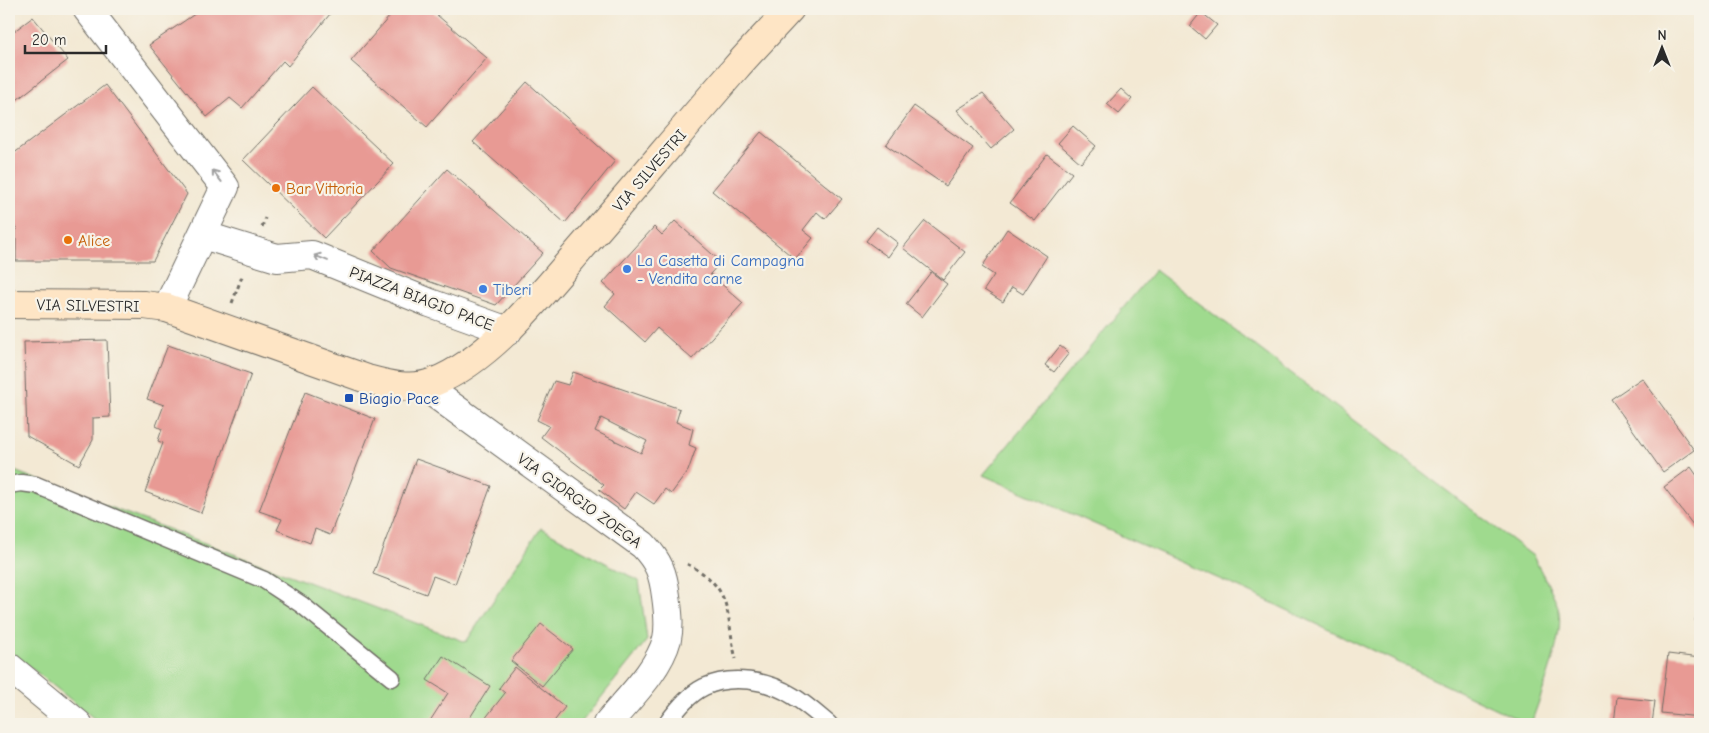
<svg xmlns="http://www.w3.org/2000/svg" width="1709" height="733" font-family="'Comic Neue',sans-serif">
  <rect width="100%" height="100%" fill="#f7f3e8"/>
  <filter id="ink" filterUnits="userSpaceOnUse"><feTurbulence type="fractalNoise" baseFrequency=".02" numOctaves="2"/><feDisplacementMap in="SourceGraphic" scale="10" xChannelSelector="R" yChannelSelector="G"/><feConvolveMatrix kernelMatrix="1 2 1 2 8 2 1 2 1" color-interpolation-filters="sRGB"/></filter>
  <filter id="wash" filterUnits="userSpaceOnUse"><feTurbulence type="fractalNoise" baseFrequency=".0096" numOctaves="4" result="noise"/><feDisplacementMap in="SourceGraphic" scale="20" xChannelSelector="R" yChannelSelector="G"/><feGaussianBlur stdDeviation="1.12" result="paint"/><feColorMatrix in="noise" values="0 0 0 0 0 0 0 0 0 0 0 0 0 0 0 0 0 1.4 0 .05"/><feComposite in="paint" operator="in"/></filter>
  <g filter="url(#wash)">
    <rect width="100%" height="100%" fill="#f3e9d4"/>
    <g fill="#9fda8e" stroke="#65825c">
      <path d="M 1155,270 L 1533,556 C 1540,571 1557,597 1559,612 C 1564,639 1540,697 1531,724 L 1528,724 L 1249,592 L 983,475 Z"/>
      <polygon points="9,469 466,642 541,528 639,581 647,640 580,724 101,724 9,650"/>
    </g>
    <g id="blocks">
      <g fill="#e89a94" fill-rule="evenodd">
        <polygon points="202,9 334,9 288,66 283,61 242,108 230,98 207,117 149,45"/>
        <polygon points="396,9 430,9 487,58 427,127 351,61"/>
        <polygon points="1201,12 1217,25 1205,39 1190,26"/>
        <polygon points="33,17 68,60 9,106 9,35"/>
        <polygon points="527,82 615,161 565,223 473,142"/>
        <polygon points="105,85 187,194 153,261 16,261 16,227 9,227 9,157"/>
        <polygon points="312,87 394,164 324,238 243,160"/>
        <polygon points="1121,89 1132,99 1119,114 1107,104"/>
        <polygon points="983,93 1014,129 991,149 957,110"/>
        <polygon points="914,106 973,148 946,186 886,145"/>
        <polygon points="1073,126 1096,146 1081,163 1058,143"/>
        <polygon points="761,132 842,199 825,219 817,212 803,230 813,238 795,259 712,191"/>
        <polygon points="1047,154 1072,173 1035,221 1010,203"/>
        <polygon points="447,169 543,253 496,305 391,268 373,251"/>
        <polygon points="675,221 721,262 710,274 743,303 692,359 657,328 645,342 605,306 615,294 603,283 654,227 662,235"/>
        <polygon points="925,221 965,252 943,280 903,248"/>
        <polygon points="877,227 898,243 888,257 866,241"/>
        <polygon points="1007,229 1047,256 1023,294 1012,287 1003,302 984,290 994,275 982,267"/>
        <polygon points="931,272 947,284 922,317 906,304"/>
        <polygon points="107,340 110,417 93,418 93,440 79,465 27,436 24,342"/>
        <polygon points="168,345 251,374 201,513 145,492 163,443 158,441 162,429 156,426 164,405 147,399"/>
        <polygon points="1060,346 1069,353 1054,372 1045,365"/>
        <path d="M 573,372 L 680,409 L 676,422 L 693,429 L 689,445 L 696,448 L 688,471 L 671,494 L 665,489 L 654,504 L 636,492 L 624,509 L 599,490 L 604,485 L 541,437 L 549,426 L 537,420 L 554,381 L 568,385 ZM 601,418 L 647,441 L 641,453 L 595,431 Z"/>
        <polygon points="1642,378 1694,450 1663,472 1611,399"/>
        <polygon points="305,392 375,419 330,535 315,529 310,543 277,530 282,519 259,511"/>
        <polygon points="416,459 491,486 455,584 433,576 426,594 373,574"/>
        <polygon points="1691,467 1700,480 1700,534 1664,487"/>
        <polygon points="1699,593 1700,593 1700,622 1695,621"/>
        <polygon points="541,624 573,649 542,686 511,661"/>
        <polygon points="1668,654 1700,658 1700,717 1661,713"/>
        <polygon points="443,656 490,686 466,724 428,724 448,693 427,680"/>
        <polygon points="515,667 565,707 552,724 481,724 505,693 499,688"/>
        <polygon points="1617,697 1655,701 1652,724 1614,724"/>
      </g>
    </g>
  </g>
  <g filter="url(#ink)">
    <use href="#blocks" fill-opacity="0" stroke="#716e66" stroke-width="1"/>
    <g fill="none" stroke-linecap="round" stroke-linejoin="round">
      <defs>
        <g id="lane">
          <polyline points="9,485 21,483 36,485 264,580 302,605 392,678"/>
          <path d="M 666,724 C 677,710 688,695 704,687 C 731,674 768,680 793,696 C 806,704 817,714 829,724"/>
        </g>
        <g id="street">
          <polyline points="87,9 225,187 167,308"/>
          <polyline points="203,235 277,258 312,255 430,303 508,331"/>
          <path d="M 424,386 L 643,545 C 659,562 663,573 666,596 C 668,610 670,625 667,639 C 659,670 627,700 607,724"/>
          <polyline points="9,667 78,724"/>
        </g>
        <path id="secondary" d="M 9,304 L 144,305 L 167,308 L 367,379 C 389,385 412,391 434,382 C 495,358 548,285 591,237 C 639,182 686,125 734,70 C 752,49 772,29 790,9"/>
      </defs>
      <use href="#lane" stroke="#716e66" stroke-width="19"/>
      <use href="#street" stroke="#716e66" stroke-width="30"/>
      <use href="#secondary" stroke="#716e66" stroke-width="30"/>
      <g stroke="#716e66" stroke-width="3" stroke-dasharray="4 4" stroke-linecap="butt">
        <polyline points="262,227 265,218"/>
        <polyline points="232,303 243,274"/>
        <path d="M 687,564 C 735,588 725,615 736,659"/>
      </g>
      <use href="#lane" stroke="#fff" stroke-width="16"/>
      <use href="#street" stroke="#fff" stroke-width="28"/>
      <use href="#secondary" stroke="#fee5c5" stroke-width="28"/>
    </g>
    <defs><path id="oneway-shaft" d="M-6 0H5M1.5-3L5.5 0L1.5 3" fill="none" stroke-width="1.6" stroke-linecap="round" stroke-linejoin="round" transform="scale(1.25)"/></defs>
    <g stroke="#a0a0a0">
      <use href="#oneway-shaft" transform="translate(217 176) rotate(-128)"/>
      <use href="#oneway-shaft" transform="translate(321 258) rotate(-158)"/>
    </g>
  </g>
  <g fill="#e8710a" stroke="#f7f3e8" stroke-width="2">
    <circle cx="276" cy="188" r="5"/>
    <circle cx="68" cy="240" r="5"/>
  </g>
  <g fill="#3f7fe0" stroke="#f7f3e8" stroke-width="2">
    <circle cx="627" cy="269" r="5"/>
    <circle cx="483" cy="289" r="5"/>
  </g>
  <rect fill="#1a4fb4" stroke="#f7f3e8" stroke-width="2" x="344" y="393" width="10" height="10" rx="2.5"/>
  <g text-anchor="middle" stroke-width="4.5" stroke-linejoin="round" paint-order="stroke">
    <g font-size="16" fill="#2b2b2b" stroke="#f7f3e8">
      <text transform="translate(649 170) rotate(-49)" y="6">VIA SILVESTRI</text>
      <text transform="translate(422 298) rotate(21)" y="6">PIAZZA BIAGIO PACE</text>
      <text transform="translate(88 305) rotate(1)" y="6">VIA SILVESTRI</text>
      <text transform="translate(580 500) rotate(36)" y="6">VIA GIORGIO ZOEGA</text>
    </g>
    <g font-size="16" fill="#c56008" stroke="#f7f3e8" text-anchor="start">
      <text x="286" y="194">Bar Vittoria</text>
      <text x="78" y="246">Alice</text>
    </g>
    <g font-size="16" fill="#366cbe" stroke="#f7f3e8" text-anchor="start">
      <text x="637" y="266">La Casetta di Campagna<tspan x="637" dy="18">- Vendita carne</tspan></text>
      <text x="493" y="295">Tiberi</text>
    </g>
    <g font-size="16" fill="#164399" stroke="#f7f3e8" text-anchor="start">
      <text x="359" y="404">Biagio Pace</text>
    </g>
  </g>
  <rect width="1709" height="733" fill="none" stroke="#f7f3e8" stroke-width="30"/>
  <g transform="translate(1662 48)" stroke="#f7f3e8" stroke-width="4" paint-order="stroke">
  <path d="M0-4L9 19L0 12L-9 19Z" fill="#2b2b2b"/>
  <text y="-8" font-size="14" font-weight="bold" text-anchor="middle" fill="#2b2b2b">N</text>
  </g>
  <path d="M25 45v8h81v-8" fill="none" stroke="#2b2b2b" stroke-width="2.5"/>
  <text x="32" y="45" font-size="15" fill="#2b2b2b" stroke="#f7f3e8" stroke-width="4" paint-order="stroke">20 m</text>
</svg>
